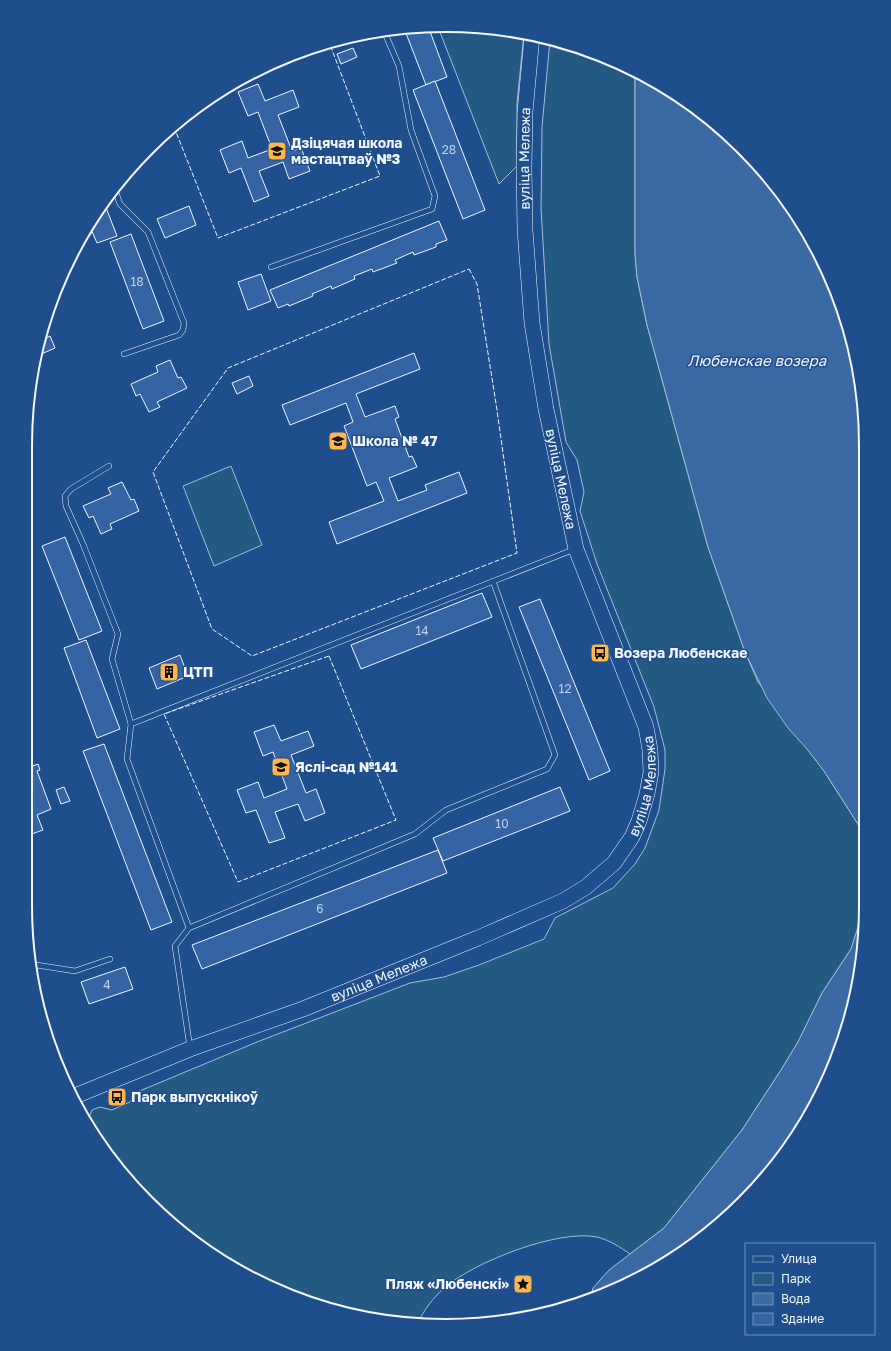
<svg xmlns="http://www.w3.org/2000/svg" width="891" height="1351" font-family="'Golos Text',sans-serif">
  <rect width="100%" height="100%" fill="#1f4e8c"/>
  <g fill="#245a82" stroke="#a8bbd7">
    <polygon points="438,27 501,29 524,34 517,103 517,166 499,184"/>
    <path d="M 550,40 L 581,47 L 635,72 L 635,254 L 637,277 L 647,325 L 708,547 L 745,652 L 758,682 L 824,771 L 863,832 L 863,912 L 851,949 L 822,993 L 798,1042 L 781,1070 L 742,1130 L 664,1228 L 630,1254 C 620,1247 609,1240 597,1237 C 558,1229 474,1262 444,1288 C 433,1298 423,1311 417,1325 L 363,1318 L 285,1294 L 189,1239 L 148,1203 L 96,1139 L 87,1122 L 92,1110 L 100,1107 L 112,1110 L 130,1102 L 135,1093 L 257,1042 L 410,983 L 444,977 L 479,965 L 544,939 L 555,918 L 613,888 L 635,864 L 645,848 L 659,810 L 665,769 L 665,750 L 654,707 L 597,564 L 580,511 L 584,492 L 577,460 L 566,442 L 549,344 L 541,209 L 542,127 Z"/>
    <polygon points="231,466 262,545 214,566 183,486"/>
  </g>
  <g fill="#3b69a3" stroke="#a8bbd7">
    <polygon points="635,72 656,81 723,130 779,190 823,260 852,337 865,418 863,832 824,771 807,749 788,728 767,698 745,652 708,547 647,325 637,277 635,254"/>
    <polygon points="863,912 862,961 844,1040 823,1091 761,1183 702,1239 656,1270 606,1294 590,1299 593,1288 609,1270 664,1228 742,1130 781,1070 798,1042 822,993 851,949"/>
  </g>
  <g fill="#3563a3" stroke="#f2f6ff">
    <polygon points="418,26 428,26 447,77 426,85 404,28"/>
    <polygon points="353,48 357,57 341,64 337,54"/>
    <polygon points="435,81 485,210 463,219 413,90"/>
    <polygon points="258,84 265,101 293,90 299,107 278,115 292,151 301,148 310,171 289,179 283,162 259,171 269,196 254,202 241,168 229,173 220,150 242,141 248,158 272,149 258,112 248,116 238,92"/>
    <polygon points="105,205 117,236 97,243 90,227"/>
    <polygon points="189,206 196,225 165,238 157,219"/>
    <polygon points="439,221 447,240 436,244 436,247 414,255 413,252 395,260 397,263 373,272 372,269 354,276 355,279 332,289 331,286 312,294 313,296 289,306 288,304 278,308 270,290"/>
    <polygon points="131,234 164,321 143,329 110,242"/>
    <polygon points="261,274 271,301 248,310 238,282"/>
    <polygon points="43,330 46,338 50,336 55,348 37,356"/>
    <polygon points="414,353 420,369 356,394 365,417 395,406 399,417 395,419 409,457 412,456 417,467 389,478 398,501 427,490 425,485 459,472 467,493 337,544 329,522 384,501 376,482 367,486 344,426 353,422 346,403 290,425 282,405"/>
    <polygon points="170,360 178,378 181,377 187,388 157,402 160,407 149,412 140,394 136,396 131,384 158,372 156,366"/>
    <polygon points="249,376 253,386 237,394 232,383"/>
    <polygon points="122,482 131,500 134,499 139,511 110,524 112,529 101,534 93,516 89,518 83,506 111,494 108,488"/>
    <polygon points="65,537 102,631 79,640 42,546"/>
    <polygon points="482,593 492,617 361,669 351,645"/>
    <polygon points="540,599 610,771 589,780 519,607"/>
    <polygon points="86,640 120,729 97,738 64,648"/>
    <polygon points="180,655 188,676 157,689 149,668"/>
    <polygon points="274,725 281,741 308,731 314,746 291,755 306,793 316,789 325,813 305,821 298,804 275,812 285,838 269,843 256,810 246,813 237,790 258,782 264,798 287,789 273,752 263,756 254,732"/>
    <polygon points="104,744 172,922 151,930 83,751"/>
    <polygon points="29,764 30,767 38,764 40,770 37,771 51,809 37,815 43,830 29,835"/>
    <polygon points="64,787 70,801 61,804 56,790"/>
    <polygon points="560,787 570,811 443,861 433,838"/>
    <polygon points="438,850 447,873 202,969 192,945"/>
    <polygon points="125,967 133,989 89,1004 81,982"/>
  </g>
  <g fill="none" stroke-linecap="round" stroke-linejoin="round">
    <defs>
      <g id="service">
        <polyline points="115,190 120,204 148,232 184,323 183,330 179,335 124,354"/>
        <polyline points="271,267 432,209 435,196 411,130 399,66 384,31"/>
        <polyline points="109,466 71,489 65,496 66,506 83,544 118,634 112,659 131,724 127,759 189,928 175,946 190,1048"/>
        <polyline points="131,724 575,549"/>
        <polyline points="189,928 415,834 446,810 547,769 555,755 493,581"/>
        <polyline points="30,964 75,971 110,959"/>
      </g>
      <g id="secondary">
        <path id="s1" d="M 75,1096 L 190,1049 L 303,1009 L 478,938 L 563,901 L 586,887 L 614,863 L 632,837 L 639,821 L 647,794 L 651,772 L 650,750 L 646,727 L 576,549 L 546,409 L 532,323 L 525,230 L 524,166 L 525,112 L 532,36"/>
      </g>
    </defs>
    <use href="#service" stroke="#f2f6ff" stroke-width="6"/>
    <use href="#secondary" stroke="#f2f6ff" stroke-width="16"/>
    <use href="#service" stroke="#1f4e8c" stroke-width="5"/>
    <use href="#secondary" stroke="#1f4e8c" stroke-width="15"/>
    <g stroke="#f2f6ff" stroke-width="1" stroke-dasharray="5 2" stroke-linecap="butt">
      <polyline points="174,127 218,238 380,176 329,42"/>
      <polygon points="469,269 477,284 497,410 517,553 252,656 212,629 153,472 228,368"/>
      <polygon points="329,656 396,820 238,882 164,714"/>
    </g>
  </g>
  <defs>
    <symbol id="school-square" viewBox="-11 -11 22 22"><rect x="-9" y="-9" width="18" height="18" rx="4" fill="#ffb74d" stroke="#1f4e8c"/><path d="M0-5L7-2L0 1L-7-2ZM-4 1L0 2.5L4 1V4Q0 6-4 4Z" fill="#111"/></symbol>
    <symbol id="bus-square" viewBox="-11 -11 22 22"><rect x="-9" y="-9" width="18" height="18" rx="4" fill="#ffb74d" stroke="#1f4e8c"/><path d="M-5-6H5V4H4V6H2V4H-2V6H-4V4H-5ZM-3.5-4V0h7V-4ZM-3.5 1.2v1.5H-2V1.2ZM2 1.2v1.5H3.5V1.2Z" fill="#111"/></symbol>
    <symbol id="building-square" viewBox="-11 -11 22 22"><rect x="-9" y="-9" width="18" height="18" rx="4" fill="#ffb74d" stroke="#1f4e8c"/><path d="M-4-6H4V6H1V3H-1V6H-4ZM-2.5-4.3h1.7v1.8h-1.7ZM.8-4.3h1.7v1.8H.8ZM-2.5-1h1.7V.8h-1.7ZM.8-1h1.7V.8H.8Z" fill="#111"/></symbol>
    <symbol id="sight-square" viewBox="-11 -11 22 22"><rect x="-9" y="-9" width="18" height="18" rx="4" fill="#ffb74d" stroke="#1f4e8c"/><path d="M0-6L1.8-2.2L6-1.7L2.9 1.2L3.7 5.4L0 3.3L-3.7 5.4L-2.9 1.2L-6-1.7L-1.8-2.2Z" fill="#111"/></symbol>
  </defs>
  <g fill-rule="evenodd">
    <use href="#school-square" x="266" y="140" width="22" height="22"/>
    <use href="#school-square" x="327" y="430" width="22" height="22"/>
    <use href="#bus-square" x="589" y="642" width="22" height="22"/>
    <use href="#building-square" x="158" y="661" width="22" height="22"/>
    <use href="#school-square" x="270" y="756" width="22" height="22"/>
    <use href="#bus-square" x="106" y="1086" width="22" height="22"/>
    <use href="#sight-square" x="512" y="1273" width="22" height="22"/>
  </g>
  <g text-anchor="middle" stroke-width="3" stroke-linejoin="round" paint-order="stroke">
    <g font-size="12" fill="#c3d1e8">
      <text x="449" y="154">28</text>
      <text x="137" y="286">18</text>
      <text x="422" y="635">14</text>
      <text x="565" y="693">12</text>
      <text x="502" y="828">10</text>
      <text x="320" y="913">6</text>
      <text x="107" y="989">4</text>
    </g>
    <g font-size="14" font-weight="bold" fill="#f2f6ff" stroke="#1f4e8c" text-anchor="start">
      <text x="291" y="148">Дзіцячая школа<tspan x="291" dy="16">мастацтваў №3</tspan></text>
      <text x="352" y="446">Школа № 47</text>
      <text x="614" y="658">Возера Любенскае</text>
      <text x="183" y="677">ЦТП</text>
      <text x="295" y="772">Яслі-сад №141</text>
      <text x="131" y="1102">Парк выпускнікоў</text>
      <text x="509" y="1289" text-anchor="end">Пляж «Любенскі»</text>
    </g>
    <g font-size="14" fill="#f2f6ff" stroke="#1f4e8c">
      <text dy="5" stroke="none"><textPath href="#s1" startOffset="1321">вуліца Мележа</textPath></text>
      <text transform="translate(561 479) rotate(78)" y="5">вуліца Мележа</text>
      <text dy="5" stroke="none"><textPath href="#s1" startOffset="674">вуліца Мележа</textPath></text>
      <text dy="5" stroke="none"><textPath href="#s1" startOffset="326">вуліца Мележа</textPath></text>
    </g>
    <g font-size="15" font-style="italic" fill="#f2f6ff" stroke="#1f4e8c">
      <text x="757" y="366">Любенскае возера</text>
    </g>
  </g>
  <path d="M0 0H891V1351H0ZM445 32H446A413 413 0 0 1 859 445V906A413 413 0 0 1 446 1319H445A413 413 0 0 1 32 906V445A413 413 0 0 1 445 32Z" fill="#1f4e8c" fill-rule="evenodd"/>
  <path fill="none" stroke="#f2f6ff" stroke-width="2" d="M445 32H446A413 413 0 0 1 859 445V906A413 413 0 0 1 446 1319H445A413 413 0 0 1 32 906V445A413 413 0 0 1 445 32Z"/>
  <rect x="745" y="1243" width="130" height="92" fill="#1f4e8c" stroke="#7391ba"/>
  <rect x="753" y="1256" width="20" height="6" fill="#1f4e8c" stroke="#7391ba"/>
  <text x="781" y="1263" font-size="12" fill="#f2f6ff">Улица</text>
  <rect x="753" y="1273" width="20" height="12" fill="#245a82" stroke="#7391ba"/>
  <text x="781" y="1283" font-size="12" fill="#f2f6ff">Парк</text>
  <rect x="753" y="1293" width="20" height="12" fill="#3b69a3" stroke="#7391ba"/>
  <text x="781" y="1303" font-size="12" fill="#f2f6ff">Вода</text>
  <rect x="753" y="1313" width="20" height="12" fill="#3563a3" stroke="#7391ba"/>
  <text x="781" y="1323" font-size="12" fill="#f2f6ff">Здание</text>
</svg>
